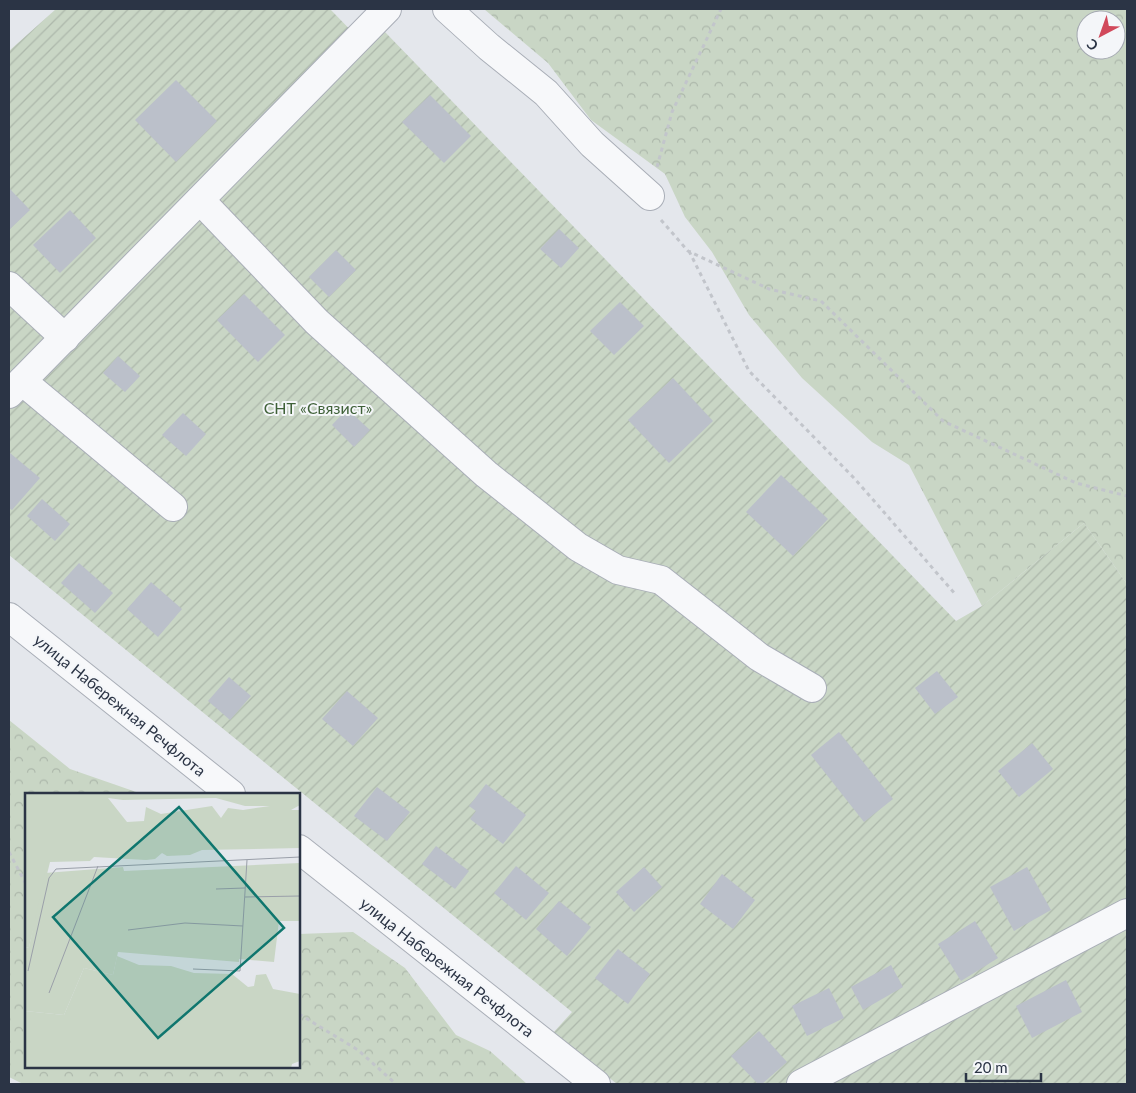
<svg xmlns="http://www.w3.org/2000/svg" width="1136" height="1093" font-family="Lato,sans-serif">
  <defs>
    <pattern id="forest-crowns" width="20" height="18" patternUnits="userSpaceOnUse" patternTransform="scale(1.25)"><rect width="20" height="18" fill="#c9d6c5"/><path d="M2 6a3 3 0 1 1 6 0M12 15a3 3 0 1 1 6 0" fill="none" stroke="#adb8ab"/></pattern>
    <pattern id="garden-furrows" width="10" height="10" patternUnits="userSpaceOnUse" patternTransform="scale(1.25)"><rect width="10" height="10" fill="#c9d6c5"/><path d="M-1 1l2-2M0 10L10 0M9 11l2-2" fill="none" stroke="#adb8ab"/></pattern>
  </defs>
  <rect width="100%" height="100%" fill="#e4e7ec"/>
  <g fill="url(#forest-crowns)" fill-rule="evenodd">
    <path d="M 484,9 L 1127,9 L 1127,584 L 1084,523 L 982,606 L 909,465 L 872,442 L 802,378 L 749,315 L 712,252 L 685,217 L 665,174 L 591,120 L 548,63 ZM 1086,20 L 1116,20 L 1116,50 L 1086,50 Z"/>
    <polygon points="9,720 70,769 142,794 26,794 26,1067 299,1067 299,934 353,932 405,968 456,1035 490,1051 527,1084 23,1084 9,1077"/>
  </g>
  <polygon fill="url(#garden-furrows)" points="56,9 330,9 367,47 385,32 956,621 982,606 1084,523 1127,584 1127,1084 617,1084 553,1033 572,1012 9,555 9,51"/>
  <g fill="#bbc0ca">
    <polygon points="176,80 217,121 176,162 135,120"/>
    <polygon points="430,95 471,136 444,163 402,122"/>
    <polygon points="9,188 30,210 9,230"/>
    <polygon points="70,210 96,238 60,273 33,245"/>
    <polygon points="559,229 579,248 561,268 540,249"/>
    <polygon points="336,250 356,270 329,297 309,277"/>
    <polygon points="244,294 285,335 258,362 217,320"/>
    <polygon points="620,302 644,326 614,355 590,331"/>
    <polygon points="118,356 140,376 125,392 103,373"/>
    <polygon points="673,378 713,421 669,463 628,420"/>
    <polygon points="347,409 370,430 354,447 332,425"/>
    <polygon points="183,413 206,434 186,456 162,435"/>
    <polygon points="10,453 40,478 12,510 9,508"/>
    <polygon points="781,475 828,519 793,556 746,512"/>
    <polygon points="42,499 70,524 55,541 27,516"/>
    <polygon points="79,563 113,593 95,613 61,583"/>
    <polygon points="151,582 182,609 158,637 127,609"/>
    <polygon points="937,671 958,697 935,714 915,688"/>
    <polygon points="229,677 251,696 230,720 208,701"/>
    <polygon points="347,691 378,718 353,746 322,719"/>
    <polygon points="839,732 893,799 864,822 811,755"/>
    <polygon points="1032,743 1053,769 1019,797 998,771"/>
    <polygon points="486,784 526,815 503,844 470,819 476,811 469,806"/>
    <polygon points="377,787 410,812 387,841 354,816"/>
    <polygon points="436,846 469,871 455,889 422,864"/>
    <polygon points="516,866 549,893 526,920 494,893"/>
    <polygon points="644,867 662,887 634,912 616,892"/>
    <polygon points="1027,867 1051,910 1014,931 990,887"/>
    <polygon points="722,874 755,900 733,929 700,904"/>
    <polygon points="559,901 591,927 567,956 536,929"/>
    <polygon points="975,921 998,958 961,981 938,944"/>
    <polygon points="618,949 650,974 628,1004 595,978"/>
    <polygon points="891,965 903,987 863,1010 851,987"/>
    <polygon points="1066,980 1082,1012 1032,1038 1016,1006"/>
    <polygon points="829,988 844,1018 807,1036 792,1006"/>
    <polygon points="759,1031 787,1062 762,1084 758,1084 731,1056"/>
  </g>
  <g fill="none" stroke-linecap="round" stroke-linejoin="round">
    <defs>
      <g id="minor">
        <polyline points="447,9 489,47 546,93 592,144 650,196"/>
        <polyline points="200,200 317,322 486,474 578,547 618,570 661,580 759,657 812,688"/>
        <polyline points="9,286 65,338"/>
        <polyline points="22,381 173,507"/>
        <polyline points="9,394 387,9"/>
        <polyline points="9,617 231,794"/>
        <polyline points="299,849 596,1084"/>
        <polyline points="801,1084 1127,913"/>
      </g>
    </defs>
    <use href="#minor" stroke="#a9aeb7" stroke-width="30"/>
    <g stroke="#c2c5cb" stroke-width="3" stroke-dasharray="4 4" stroke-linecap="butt">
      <polyline points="657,167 672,112 721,9"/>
      <polyline points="661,220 688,251 769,289 821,301 943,421 1076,483 1127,496"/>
      <polyline points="689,251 749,371 855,479 956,595"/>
      <polyline points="9,852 26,884"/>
      <polyline points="299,1014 358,1050 396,1084"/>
    </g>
    <use href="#minor" stroke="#f7f8fa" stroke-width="28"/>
  </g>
  <g text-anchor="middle" stroke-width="4" stroke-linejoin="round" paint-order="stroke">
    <g font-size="16" fill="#3f6138" stroke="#f4f6f9">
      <text x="318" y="414">СНТ «Связист»</text>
    </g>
    <g font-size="16" fill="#2b3445" stroke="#f4f6f9">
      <text transform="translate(120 705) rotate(39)" y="6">улица Набережная Речфлота</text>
      <text transform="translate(447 967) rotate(38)" y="6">улица Набережная Речфлота</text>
    </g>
  </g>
  <g transform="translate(25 793)">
    <rect width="275" height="275" fill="#e4e7ec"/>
    <path d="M 0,0 L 275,0 L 275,12 L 266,17 L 275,17 L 275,55 L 177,57 L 165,62 L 142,63 L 137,60 L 130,66 L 121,67 L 69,64 L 65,68 L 25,69 L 4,154 L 0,155 ZM 83,5 L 98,7 L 191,5 L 220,13 L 245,13 L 218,17 L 203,15 L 196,25 L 187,13 L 136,21 L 121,14 L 119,28 L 102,29 ZM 92,163 L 114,172 L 146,173 L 169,180 L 207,181 L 223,194 L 229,193 L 231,182 L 241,181 L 248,196 L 275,201 L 275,268 L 267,271 L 266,275 L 0,275 L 0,218 L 39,222 L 59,175 L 88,182 Z" fill="#c9d6c5" fill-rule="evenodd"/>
    <path d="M 275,70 L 275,128 L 254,128 L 249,169 L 214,166 L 214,169 L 93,159 L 88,182 L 59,175 L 39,222 L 0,218 L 0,155 L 4,154 L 20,80 L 98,74 L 99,78 Z" fill="#c9d6c5"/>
    <path fill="none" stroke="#9a9fa9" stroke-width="1" d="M 191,96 L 220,95M 220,104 L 275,103M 103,137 L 160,130 L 218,133M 168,176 L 215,178 L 222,67M 3,178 L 24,85 L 31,76 L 275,64M 24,200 L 73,73"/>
    <path fill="#0f766e" fill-opacity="0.15" stroke="#0f766e" stroke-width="2.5" d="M 154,14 L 259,135 L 133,245 L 28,124 Z"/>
    <rect width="275" height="275" fill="none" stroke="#2b3445" stroke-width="2.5"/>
  </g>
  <rect width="1136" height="1093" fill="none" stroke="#2b3445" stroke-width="20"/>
  <g transform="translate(1101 35) rotate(221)"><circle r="24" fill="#f4f6f9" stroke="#a4a8b1"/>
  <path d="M0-4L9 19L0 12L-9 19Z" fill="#d1495b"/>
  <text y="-8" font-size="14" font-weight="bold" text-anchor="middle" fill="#2b3445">С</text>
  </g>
  <path d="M966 1073v8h75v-8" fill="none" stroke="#2b3445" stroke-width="2.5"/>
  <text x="974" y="1073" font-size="15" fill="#2b3445" stroke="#f4f6f9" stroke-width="4" paint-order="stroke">20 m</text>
</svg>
